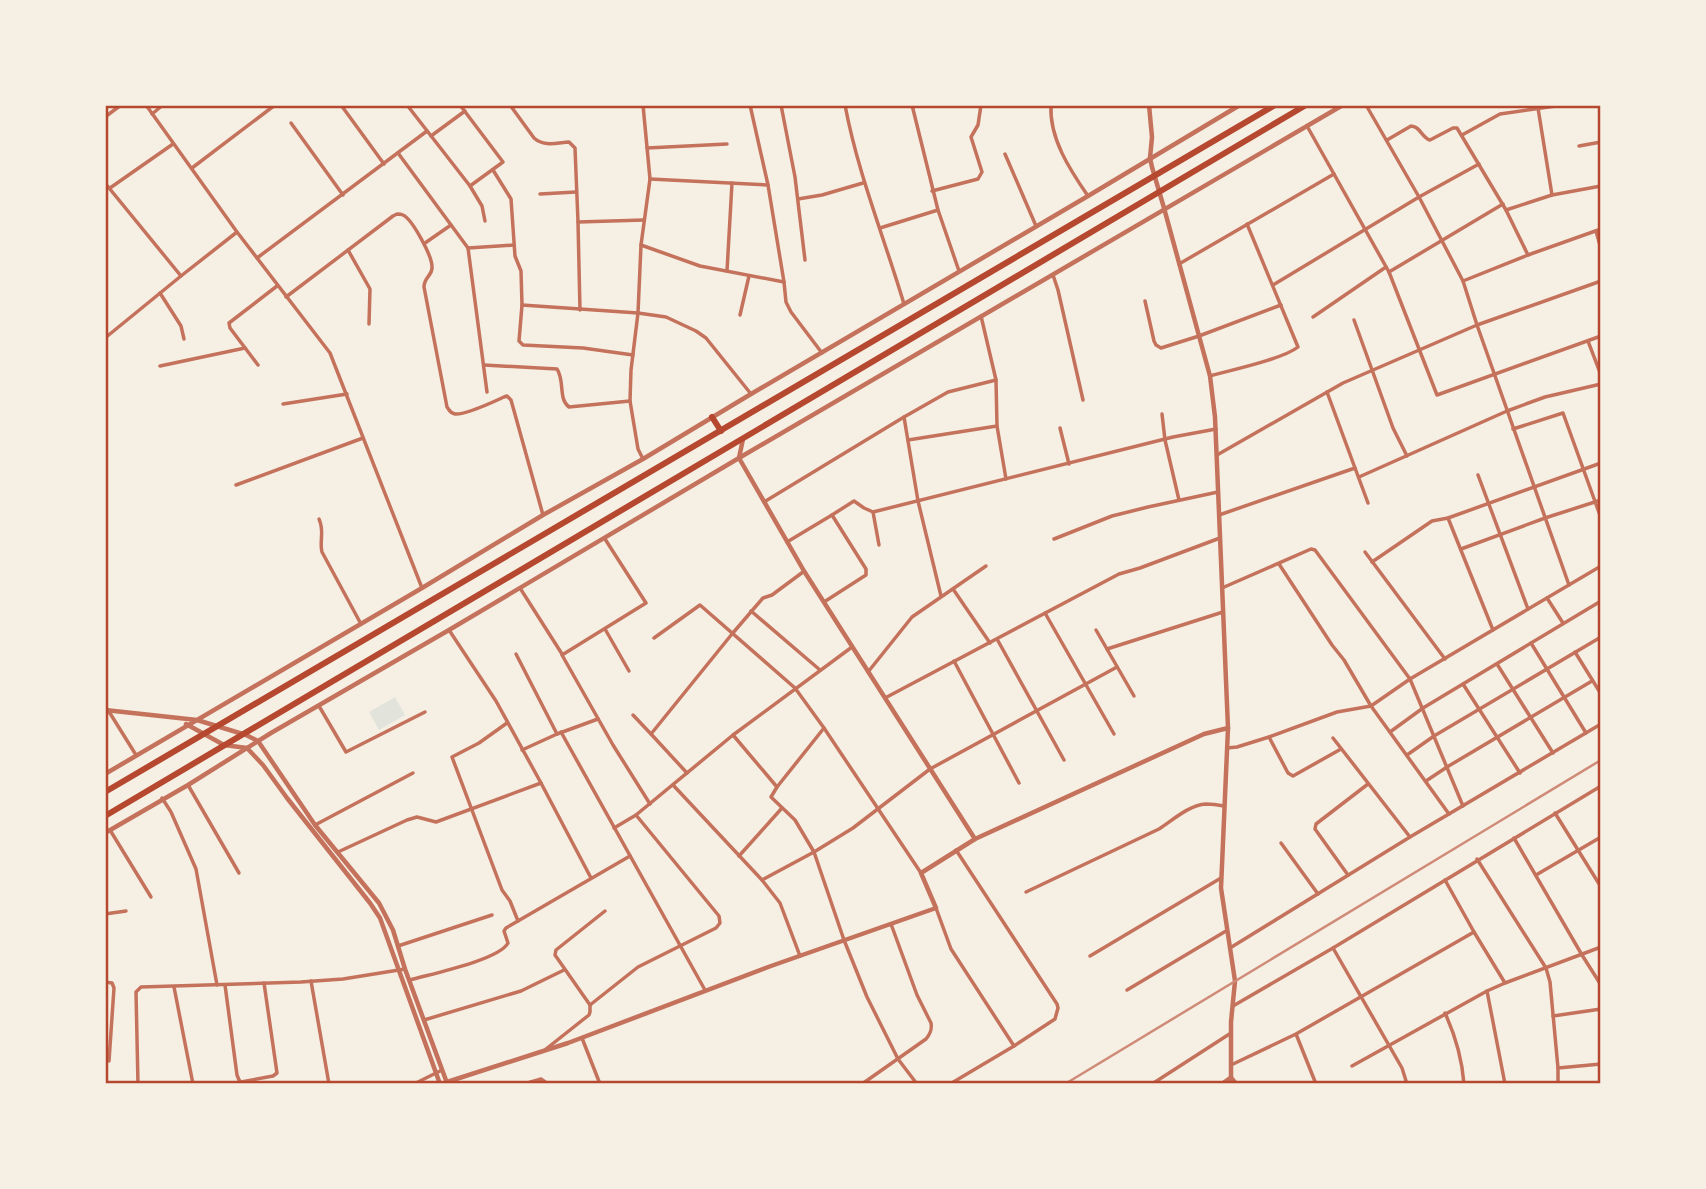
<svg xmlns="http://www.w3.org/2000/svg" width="1706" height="1189" font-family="Lora,serif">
  <rect width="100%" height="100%" fill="#f6efe4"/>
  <polygon fill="#e2e4dc" points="395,697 405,715 379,730 369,712"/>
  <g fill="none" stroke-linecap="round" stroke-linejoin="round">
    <g stroke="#c5725c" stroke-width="3.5">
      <polyline points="146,105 237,232 330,353 422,588"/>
      <polyline points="341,105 384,164"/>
      <polyline points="407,105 470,186 482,206 485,221"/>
      <polyline points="460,105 503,162 470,186"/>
      <path d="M 510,105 L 534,138 C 544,147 556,143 569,142 L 575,148 L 578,222 L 644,220"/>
      <polyline points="643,105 650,179 641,245 638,313 631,370 630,401 638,449 643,459"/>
      <polyline points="750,105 768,185 784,282 786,302 791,312 822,353"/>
      <polyline points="781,105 795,177 805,260"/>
      <path d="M 845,105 C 858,174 884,237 904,304"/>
      <polyline points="912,105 938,210 959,271"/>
      <path d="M 1051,105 C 1049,138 1070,170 1088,196"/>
      <polyline points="1366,105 1419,197 1463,281 1477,325 1569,585"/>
      <polyline points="1538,108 1552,195"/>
      <polyline points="152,114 163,105"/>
      <polyline points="105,117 121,105"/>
      <polyline points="291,123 343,195"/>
      <polyline points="1307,126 1389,272 1437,395 1601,336"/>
      <polyline points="1462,135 1500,114 1563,105"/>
      <polyline points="431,136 465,111"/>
      <path d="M 1387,140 L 1411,126 C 1420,126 1422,138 1430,140 L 1453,128 L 1457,128 L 1506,210 L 1528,255"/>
      <polyline points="1579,146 1601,142"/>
      <polyline points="647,148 727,144"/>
      <polyline points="398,153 468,248 487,392"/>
      <polyline points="1005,154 1036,226"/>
      <polyline points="192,168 275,105"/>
      <polyline points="493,170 511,199 515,256 521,271 522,305 519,341 523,345 583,348 633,355"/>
      <polyline points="650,179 768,185"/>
      <polyline points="105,183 181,276"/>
      <polyline points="110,188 173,144"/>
      <polyline points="932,191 978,179 982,172 971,137 978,125 981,105"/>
      <polyline points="540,194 576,192"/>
      <polyline points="798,199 822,195 863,183"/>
      <polyline points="1506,210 1552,195 1601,186"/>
      <polyline points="578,222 580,310"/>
      <polyline points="880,228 938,210"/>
      <polyline points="1596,231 1601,249"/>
      <polyline points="425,243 451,225"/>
      <polyline points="641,245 700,266 784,282"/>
      <polyline points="468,248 514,245"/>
      <polyline points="348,250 370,289 369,324"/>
      <polyline points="257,258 427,131"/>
      <polyline points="1179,264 1334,174"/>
      <polyline points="727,271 732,183"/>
      <polyline points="1389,272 1503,204"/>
      <polyline points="1053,275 1058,290 1083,400"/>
      <polyline points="1463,281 1528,255 1601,229"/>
      <polyline points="1273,285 1419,197 1479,164"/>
      <polyline points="160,293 181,326 184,339"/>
      <path d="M 286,297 L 393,216 L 397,214 C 399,214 401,214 403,215 C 412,219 433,257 432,268 C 432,276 424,277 424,287 L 447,407 C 450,411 450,413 455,414 C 466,415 493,402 504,397 L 507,396 L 511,400 L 543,515"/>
      <polyline points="1145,301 1154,341 1156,345 1161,348 1199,336 1281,305"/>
      <polyline points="522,305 638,313 666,317 696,331 706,338 751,394"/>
      <polyline points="740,315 749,276"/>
      <polyline points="981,316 996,380 997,426 1006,479"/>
      <polyline points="1313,317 1386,267"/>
      <polyline points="1354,320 1393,428 1407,456"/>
      <polyline points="105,338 181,276 237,232"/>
      <polyline points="1588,341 1601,375"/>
      <polyline points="258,365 230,328 229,323 277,286"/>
      <path d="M 484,365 L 557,369 C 565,381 558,399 569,407 L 630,401"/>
      <polyline points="160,366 245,348"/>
      <path d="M 1210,376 C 1231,370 1283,359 1298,347 L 1247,224"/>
      <polyline points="283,404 347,394"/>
      <polyline points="1162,414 1165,440 1179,500"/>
      <polyline points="904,417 918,501 941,596"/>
      <polyline points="1060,428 1069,464"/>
      <polyline points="1513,429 1563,413 1601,518"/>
      <polyline points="908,440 997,426"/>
      <polyline points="1217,455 1343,383 1477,325 1601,281"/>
      <polyline points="1355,468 1368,503"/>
      <polyline points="1478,475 1528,609"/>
      <polyline points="1359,477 1507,411 1545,397 1601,384"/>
      <polyline points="236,485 363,438"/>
      <polyline points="764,502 904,417 948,392 996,380"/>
      <polyline points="873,512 879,545"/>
      <polyline points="832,515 854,501 864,508 873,512 1173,437 1216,429"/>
      <polyline points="1219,515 1355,468 1327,392"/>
      <polyline points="1448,518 1493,630"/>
      <path d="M 319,519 C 325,532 319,540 322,552 L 361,624"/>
      <polyline points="605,539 646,603 562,655 613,745 650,804"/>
      <polyline points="1054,539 1112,516 1148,507 1218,492"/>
      <polyline points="787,542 832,515 866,569 866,575 824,602"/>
      <polyline points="1461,549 1545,518 1601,500"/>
      <polyline points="1365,552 1445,659"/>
      <polyline points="1372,562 1432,521 1448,518 1601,463"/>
      <polyline points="1279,564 1332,645 1344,660 1371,706 1449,814"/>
      <polyline points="520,588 562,654"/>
      <polyline points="1222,588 1311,549 1315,550 1410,679 1463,806"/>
      <polyline points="953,589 990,643"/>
      <polyline points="1547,598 1563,623"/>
      <polyline points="751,611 820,670"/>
      <polyline points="1045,613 1114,734"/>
      <polyline points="605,629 629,671"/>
      <polyline points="1096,630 1134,696"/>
      <polyline points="654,638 700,605 795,688 824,728 921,873"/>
      <polyline points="997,639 1064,760"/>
      <polyline points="1531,643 1586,733"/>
      <polyline points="1107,649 1223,612"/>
      <polyline points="1575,652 1601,694"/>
      <polyline points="516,654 557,734 598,719"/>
      <polyline points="954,661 1019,783"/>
      <polyline points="1497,664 1553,753"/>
      <polyline points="868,672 912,617 986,566"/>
      <polyline points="1463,684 1520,773"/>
      <polyline points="885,698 1119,574 1140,568 1220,538"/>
      <polyline points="319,706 346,752 425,712"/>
      <polyline points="108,710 136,755"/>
      <polyline points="633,715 651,734"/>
      <polyline points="507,723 479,743 452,757 502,890 510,901 518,921"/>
      <polyline points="824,728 777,787 771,797 795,820 814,852 844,940 867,997 898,1059 917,1084"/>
      <polyline points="561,732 705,990"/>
      <polyline points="1390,732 1423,708 1601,601"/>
      <polyline points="733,735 777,787"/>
      <polyline points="1269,737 1288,773 1293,776 1341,749"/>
      <polyline points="1333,738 1410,837"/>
      <polyline points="1227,748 1237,747 1269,737 1337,712 1371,706 1410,679 1601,566"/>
      <polyline points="522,750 557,734"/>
      <polyline points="1407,755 1434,736 1601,637"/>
      <polyline points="687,773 651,734 732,634 763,598 772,595 803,572"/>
      <polyline points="1426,781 1447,767 1592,681"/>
      <polyline points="541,783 591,878"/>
      <polyline points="188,785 239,873"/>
      <polyline points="673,785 762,880 780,903 800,956"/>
      <polyline points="162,798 171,812 196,869 217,985"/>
      <polyline points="1555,813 1601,887"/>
      <polyline points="636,815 733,735 852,647"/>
      <polyline points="315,825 413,773"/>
      <polyline points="110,830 151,897"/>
      <polyline points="1514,838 1582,955 1601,985"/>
      <polyline points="1281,843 1318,894"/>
      <polyline points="956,850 1057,1004 1058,1008 1055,1019 1014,1046"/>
      <polyline points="338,852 407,820 417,817 436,822 541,783 496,701 449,630"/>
      <polyline points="739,856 782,808"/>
      <polyline points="1477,859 1546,968 1550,982 1558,1068"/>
      <polyline points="1348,875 1315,829 1316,824 1368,784"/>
      <polyline points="1536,875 1601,837"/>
      <polyline points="762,880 814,852 853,828 930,769 1117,667"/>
      <path d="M 1026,892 L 1159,829 C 1173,820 1189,805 1206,804 C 1212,804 1219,805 1224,806"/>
      <polyline points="936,908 951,949 1014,1046 950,1084"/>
      <polyline points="105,914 126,911"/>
      <polyline points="1474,932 1505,983"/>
      <polyline points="398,946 492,915"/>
      <polyline points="1230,948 1410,837 1601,724"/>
      <polyline points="1333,948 1402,1068 1407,1084"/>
      <polyline points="1090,956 1221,878"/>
      <path d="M 410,980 C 431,974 499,960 508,943 L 504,931 L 506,928 L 630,856"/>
      <polyline points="311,981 329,1084"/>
      <polyline points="105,982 112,983 114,988 109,1061"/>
      <polyline points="225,985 237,1075 239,1080 241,1082 273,1076 277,1073 264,983"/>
      <polyline points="174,987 193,1084"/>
      <polyline points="1127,990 1226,931"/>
      <polyline points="1487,991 1505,1084"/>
      <polyline points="590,1005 638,967 716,928 720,923 719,916 636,815 614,828"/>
      <polyline points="1233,1006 1333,948 1601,786"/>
      <path d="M 1445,1013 C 1456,1037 1462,1058 1464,1084"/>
      <polyline points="1553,1016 1601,1009"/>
      <polyline points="424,1020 521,991 564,970"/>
      <polyline points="1296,1034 1316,1084"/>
      <polyline points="582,1038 600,1084"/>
      <polyline points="546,1049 589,1015 590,1012 590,1005 555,955 556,950 605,911"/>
      <polyline points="1231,1065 1296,1034 1474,932 1445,880"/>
      <polyline points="1352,1066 1487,991 1505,983 1601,947"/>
      <polyline points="138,1084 136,992 141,987 301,982 343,979 405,969"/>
      <polyline points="414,1084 442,1070"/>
      <polyline points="524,1084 541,1079 548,1084"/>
      <path d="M 862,1084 L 926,1039 C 931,1033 932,1029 931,1023 L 917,995 L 891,924"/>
      <polyline points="1152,1084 1231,1033"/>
      <polyline points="1221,1084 1231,1077 1237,1084"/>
      <polyline points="1558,1084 1558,1068 1601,1064"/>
    </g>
    <g stroke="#c5725c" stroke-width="4.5">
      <polyline points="1149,105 1152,137 1150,158 1152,167 1164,208 1210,376 1215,417 1228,728 1221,888 1235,981 1231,1022 1231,1084"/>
      <polyline points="743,439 739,458 804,571 975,839"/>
      <polyline points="105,710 197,720 246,735 258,741 315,825 379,903 393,930 405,969 447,1083"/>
      <polyline points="186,724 224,745 247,748 263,765 287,798 370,903 380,918 440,1084"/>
      <polyline points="105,774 422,588 543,515 643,459 751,394 1088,196 1240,105"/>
      <polyline points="105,833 188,785 271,733 449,630 739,458 1343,105"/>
      <polyline points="447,1082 568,1043 771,966 936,908 921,873 975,839 1204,734 1228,728"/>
    </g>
    <g stroke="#b5482f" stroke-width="6">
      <polyline points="712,417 721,431"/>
      <polyline points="105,792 1275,105"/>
      <polyline points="105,816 1306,105"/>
    </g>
    <polyline stroke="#cf8b77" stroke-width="2.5" points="1065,1084 1601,760"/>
  </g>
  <rect width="1706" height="1189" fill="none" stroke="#f6efe4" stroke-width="214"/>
  <rect x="107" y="107" width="1492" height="975" fill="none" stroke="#b5482f" stroke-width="2.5"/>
</svg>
